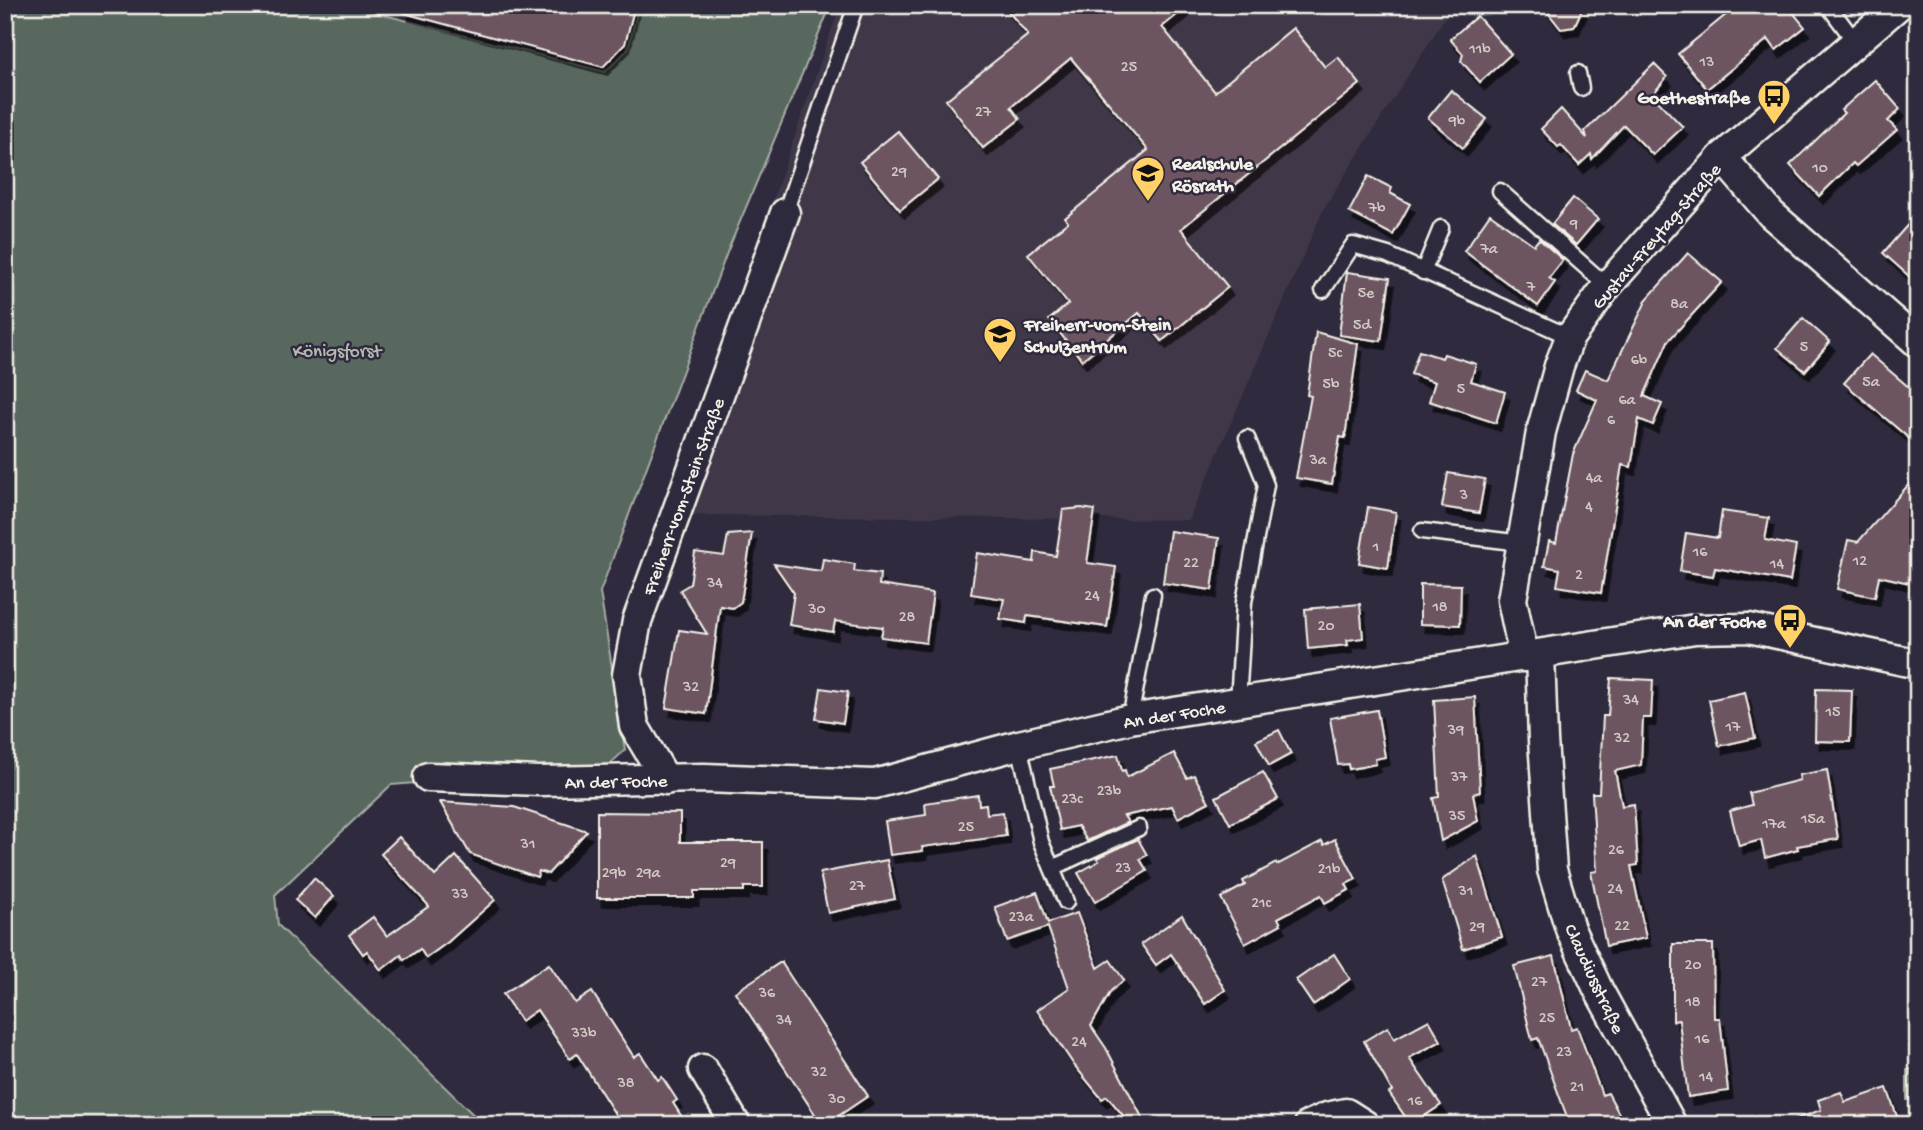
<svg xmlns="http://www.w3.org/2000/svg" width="1923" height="1130" font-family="'Gochi Hand',sans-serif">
  <defs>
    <filter id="shadow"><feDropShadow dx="4.5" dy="8" stdDeviation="0" flood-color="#0009"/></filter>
  </defs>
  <rect width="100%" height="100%" fill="#2f2a3d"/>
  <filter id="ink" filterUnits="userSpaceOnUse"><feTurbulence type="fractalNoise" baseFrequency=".0143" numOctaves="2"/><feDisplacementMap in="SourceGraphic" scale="14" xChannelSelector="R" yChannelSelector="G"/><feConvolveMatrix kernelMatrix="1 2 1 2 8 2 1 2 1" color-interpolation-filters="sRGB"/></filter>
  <g filter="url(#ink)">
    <polygon fill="#413748" points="840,5 1453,5 1324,208 1189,520 693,515 796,214 772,202"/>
    <g fill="#58685f" stroke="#a6aca4" stroke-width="2">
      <polygon points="5,5 346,5 605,72 628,49 639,5 831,5 728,250 600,592 625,750 606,768 391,785 275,895 278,925 484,1125 5,1125"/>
      <polygon points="1918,1068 1918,1099 1907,1100 1907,1070"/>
    </g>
    <g fill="#6c5460" stroke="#f4f1e8" stroke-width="2" filter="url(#shadow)">
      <polygon points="405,5 635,5 625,44 603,67 404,13"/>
      <polygon points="1003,5 1189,5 1162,27 1215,92 1293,28 1325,67 1338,57 1360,84 1181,229 1228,287 1162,341 1139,313 1082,360 1049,320 1068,304 1028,254 1068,222 1065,218 1148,150 1071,58 1011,107 1020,119 983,148 946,100 1028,35"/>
      <polygon points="1542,5 1584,5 1574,27 1561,29"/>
      <polygon points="1738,5 1787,5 1805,27 1776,50 1768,39 1707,89 1678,54"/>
      <polygon points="1477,16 1511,54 1480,82 1461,61 1463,54 1450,39"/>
      <polygon points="1654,64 1667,77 1652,95 1683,127 1653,155 1624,125 1592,159 1591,154 1579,165 1561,145 1558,147 1541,129 1561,109 1587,138 1585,131"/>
      <polygon points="1875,80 1900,109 1888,121 1897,130 1856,166 1853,163 1819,196 1790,165 1844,113 1841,110"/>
      <polygon points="1451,90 1487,119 1463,148 1428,118"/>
      <polygon points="898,131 938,179 900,210 860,162"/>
      <polygon points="1368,176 1392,188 1390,193 1410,204 1393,235 1349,212"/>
      <polygon points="1573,198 1598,219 1576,245 1552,224"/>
      <polygon points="1918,213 1918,284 1883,253"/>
      <polygon points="1490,214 1534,245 1539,239 1563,260 1549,278 1555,282 1538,306 1464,251"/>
      <polygon points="1688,253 1722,282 1668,341 1644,396 1662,404 1653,425 1639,419 1631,467 1622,465 1601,593 1557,586 1560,569 1544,566 1549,541 1556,543 1573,454 1597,400 1576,390 1585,370 1608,380 1647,299"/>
      <polygon points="1347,272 1390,278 1381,341 1339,335"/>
      <polygon points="1803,318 1830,342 1805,371 1777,348"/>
      <polygon points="1316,332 1358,344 1345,438 1340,437 1332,484 1296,478 1311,396 1307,395"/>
      <polygon points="1419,351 1442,358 1444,354 1476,364 1471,381 1505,392 1496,423 1429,401 1435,382 1411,374"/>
      <polygon points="1870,354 1918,395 1918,446 1844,383"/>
      <polygon points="1448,473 1485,479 1479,513 1442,507"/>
      <polygon points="1918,474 1918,585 1879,576 1875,597 1837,589 1848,540 1858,542"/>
      <polygon points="1368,507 1396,512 1388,568 1359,563"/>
      <polygon points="1081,508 1095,510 1087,563 1116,567 1107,627 1027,616 1026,623 1000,619 1004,599 971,594 977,553 1034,562 1035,552 1056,556 1063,510"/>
      <polygon points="1722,511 1769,518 1765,540 1796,546 1790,581 1715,568 1713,576 1680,571 1686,533 1718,538"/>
      <polygon points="1170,531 1219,538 1212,590 1163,583"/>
      <polygon points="752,533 741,602 733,608 720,606 706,714 666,708 679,630 707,634 680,590 690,584 695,552 724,556 728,535"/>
      <polygon points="823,559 855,564 854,571 880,574 879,585 933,593 926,643 881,637 883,627 835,621 833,632 789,625 794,593 774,564 821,571"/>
      <polygon points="1420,584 1461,585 1460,625 1420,624"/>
      <polygon points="1360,604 1363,638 1347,640 1348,645 1308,649 1305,609"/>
      <polygon points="1611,678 1653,680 1651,718 1643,718 1641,765 1615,771 1622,806 1634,804 1638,865 1631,866 1646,938 1606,946 1591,872 1597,871 1592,793 1599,793 1603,716 1608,716"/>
      <polygon points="821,688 848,692 843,723 816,719"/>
      <polygon points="1816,689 1852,690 1850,742 1815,741"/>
      <polygon points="1745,692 1755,738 1719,746 1709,700"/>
      <polygon points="1475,697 1480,792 1473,794 1478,821 1441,841 1433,798 1439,797 1434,700"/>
      <polygon points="1377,710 1385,757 1375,759 1376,764 1362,767 1349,769 1348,764 1338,765 1330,718"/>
      <polygon points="1279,730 1291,754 1269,766 1256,741"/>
      <polygon points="1174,753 1187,778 1194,775 1209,802 1178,818 1172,806 1124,816 1128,822 1087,841 1078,826 1060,830 1050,786 1054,786 1050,769 1118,755 1122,771 1125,770 1127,777"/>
      <polygon points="1827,770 1838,839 1797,846 1798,849 1765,858 1761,840 1739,846 1730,811 1752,805 1749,793 1800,780 1799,775"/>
      <polygon points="1263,772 1278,799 1230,824 1216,797"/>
      <polygon points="978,795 979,805 986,804 987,814 1003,812 1006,836 922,847 923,851 890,855 885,821 926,815 925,803"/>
      <polygon points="440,802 514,807 587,831 548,874 539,871 537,877 470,854"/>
      <polygon points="597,812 680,813 680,842 763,842 763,887 744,887 744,891 694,891 694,898 597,898"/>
      <polygon points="399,837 435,876 456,856 495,900 448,942 426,958 420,949 404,960 401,955 381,970 367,951 363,954 349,935 373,917 387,936 429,906 381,854"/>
      <polygon points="1138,839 1147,855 1140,859 1147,871 1095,902 1078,873 1099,861 1097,858"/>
      <polygon points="1335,839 1356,879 1346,884 1349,890 1325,903 1321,895 1278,918 1281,924 1245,944 1221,898 1245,885 1243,881 1276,863 1277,865 1322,841 1324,845"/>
      <polygon points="1477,856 1502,937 1463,949 1442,880"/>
      <polygon points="887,860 895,899 828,913 820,873"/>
      <polygon points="314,878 334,896 315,918 295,900"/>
      <polygon points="1037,892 1048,923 1077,913 1098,968 1110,960 1124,980 1111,991 1091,1026 1106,1048 1146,1125 1131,1125 1107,1096 1102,1099 1074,1065 1037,1010 1069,988 1048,927 1007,941 995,907"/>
      <polygon points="1182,915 1225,990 1205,1004 1171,954 1156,965 1141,944"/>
      <polygon points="1673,944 1713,944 1714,1018 1720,1018 1728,1091 1688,1097 1679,1020 1673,1021"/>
      <polygon points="1334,954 1350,979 1313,1005 1296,980"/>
      <polygon points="1554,956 1571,1029 1577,1027 1602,1095 1608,1093 1625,1125 1570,1125 1538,1038 1532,1040 1514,966"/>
      <polygon points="781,962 868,1096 825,1125 822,1125 735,992"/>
      <polygon points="549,964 575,1003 592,992 634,1057 640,1053 658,1080 662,1077 677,1100 673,1103 687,1125 622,1125 577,1054 570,1059 537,1010 521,1021 503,994"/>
      <polygon points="1429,1020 1441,1041 1409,1058 1441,1105 1411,1125 1389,1093 1392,1091 1364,1041 1388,1027 1394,1039"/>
      <polygon points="1887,1088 1900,1125 1792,1125 1791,1121 1821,1110 1818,1100 1841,1092 1845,1102"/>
    </g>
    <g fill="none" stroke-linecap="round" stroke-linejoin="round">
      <defs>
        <g id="lane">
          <polyline points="1828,5 1856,43"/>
          <polyline points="1578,73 1581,88"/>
          <polyline points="1500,191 1607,286"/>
          <polyline points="785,213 856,5"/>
          <polyline points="1423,272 1441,228"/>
          <polyline points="1323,290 1353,245 1388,255 1570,337"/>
          <polyline points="1422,531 1522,543"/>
          <polyline points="1238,703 1244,602 1266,485 1247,438"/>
          <polyline points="1130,719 1153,595"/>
          <polyline points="1019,745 1041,842 1066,902"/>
          <polyline points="1052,868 1139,828"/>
        </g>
        <g id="street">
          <polyline points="1722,157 1771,214 1918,343"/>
          <polyline points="1540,654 1543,740 1552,870 1570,929 1599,991 1672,1125"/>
          <polyline points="1524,657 1512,600 1541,432 1559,366 1570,337 1607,286 1722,157 1899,5"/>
          <polyline points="428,777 539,781 704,778 875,784 1019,745 1130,719 1695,629 1749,628 1918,664"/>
          <polyline points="666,780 634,726 627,675 637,621 785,213"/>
          <polyline points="703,1069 736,1125"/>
          <polyline points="1309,1125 1327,1117 1346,1113 1365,1125"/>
        </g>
      </defs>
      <use href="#lane" stroke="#f4f1e8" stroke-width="19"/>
      <use href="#street" stroke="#f4f1e8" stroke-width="33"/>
      <use href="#lane" stroke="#2f2a3d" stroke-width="14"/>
      <use href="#street" stroke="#2f2a3d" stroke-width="28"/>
    </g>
  </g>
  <defs>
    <symbol id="bus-pin" viewBox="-11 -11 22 30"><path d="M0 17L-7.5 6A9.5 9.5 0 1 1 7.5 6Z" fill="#ffd166" stroke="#2f2a3d"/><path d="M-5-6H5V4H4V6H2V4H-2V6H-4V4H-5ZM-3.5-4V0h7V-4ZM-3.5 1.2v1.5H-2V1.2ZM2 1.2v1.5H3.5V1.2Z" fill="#111"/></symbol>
    <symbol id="school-pin" viewBox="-11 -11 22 30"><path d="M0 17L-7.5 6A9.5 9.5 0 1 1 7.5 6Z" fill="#ffd166" stroke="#2f2a3d"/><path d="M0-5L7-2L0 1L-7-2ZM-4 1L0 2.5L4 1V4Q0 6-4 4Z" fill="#111"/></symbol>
  </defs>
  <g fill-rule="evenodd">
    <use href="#bus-pin" x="1755" y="77" width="38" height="52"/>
    <use href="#school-pin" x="1129" y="154" width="38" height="52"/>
    <use href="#school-pin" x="981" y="315" width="38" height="52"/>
    <use href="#bus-pin" x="1771" y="601" width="38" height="52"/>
  </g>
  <g text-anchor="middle" stroke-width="5" stroke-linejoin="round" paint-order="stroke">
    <g font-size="16" fill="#d2cac6">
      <text x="1480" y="53">11b</text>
      <text x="1707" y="66">13</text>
      <text x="1129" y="71">25</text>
      <text x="983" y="116">27</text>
      <text x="1457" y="125">9b</text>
      <text x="1820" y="172">10</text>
      <text x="899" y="176">29</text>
      <text x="1377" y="212">7b</text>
      <text x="1574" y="228">9</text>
      <text x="1489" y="253">7a</text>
      <text x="1531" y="291">7</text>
      <text x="1366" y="297">5e</text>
      <text x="1679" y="308">8a</text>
      <text x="1362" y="329">5d</text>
      <text x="1804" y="351">5</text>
      <text x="1335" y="357">5c</text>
      <text x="1639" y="364">6b</text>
      <text x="1871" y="386">5a</text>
      <text x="1331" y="388">5b</text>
      <text x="1461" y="393">5</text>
      <text x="1627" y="404">6a</text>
      <text x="1611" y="424">6</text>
      <text x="1318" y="464">3a</text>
      <text x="1594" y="482">4a</text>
      <text x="1464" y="499">3</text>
      <text x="1589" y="511">4</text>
      <text x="1376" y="551">1</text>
      <text x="1700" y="556">16</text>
      <text x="1860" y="565">12</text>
      <text x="1191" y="567">22</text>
      <text x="1777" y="568">14</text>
      <text x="1579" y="579">2</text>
      <text x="715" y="587">34</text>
      <text x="1092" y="600">24</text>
      <text x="1440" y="611">18</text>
      <text x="817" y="613">30</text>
      <text x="907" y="621">28</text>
      <text x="1326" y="630">20</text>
      <text x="691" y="691">32</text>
      <text x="1631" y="704">34</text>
      <text x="1833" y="716">15</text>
      <text x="1733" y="731">17</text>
      <text x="1456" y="734">39</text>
      <text x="1622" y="742">32</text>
      <text x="1459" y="781">37</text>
      <text x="1109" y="795">23b</text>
      <text x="1072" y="803">23c</text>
      <text x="1457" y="820">35</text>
      <text x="1813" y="823">15a</text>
      <text x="1774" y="828">17a</text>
      <text x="966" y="831">25</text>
      <text x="528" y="848">31</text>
      <text x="1616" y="854">26</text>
      <text x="728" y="867">29</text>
      <text x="1123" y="872">23</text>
      <text x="1329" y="873">21b</text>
      <text x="614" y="877">29b</text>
      <text x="648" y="877">29a</text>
      <text x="857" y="890">27</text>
      <text x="1615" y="893">24</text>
      <text x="1466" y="895">31</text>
      <text x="460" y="898">33</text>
      <text x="1261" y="907">21c</text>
      <text x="1021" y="921">23a</text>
      <text x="1622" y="930">22</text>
      <text x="1477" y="931">29</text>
      <text x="1693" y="969">20</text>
      <text x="1539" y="986">27</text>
      <text x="767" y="997">36</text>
      <text x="1693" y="1006">18</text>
      <text x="1547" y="1022">25</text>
      <text x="784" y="1024">34</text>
      <text x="584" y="1037">33b</text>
      <text x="1702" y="1043">16</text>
      <text x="1079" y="1046">24</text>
      <text x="1564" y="1056">23</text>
      <text x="819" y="1076">32</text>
      <text x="1706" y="1081">14</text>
      <text x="626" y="1087">38</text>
      <text x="1577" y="1091">21</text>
      <text x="837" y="1103">30</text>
      <text x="1415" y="1105">16</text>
    </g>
    <g font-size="19" font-weight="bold" fill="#f4f1e8" stroke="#2f2a3d" text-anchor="end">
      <text x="1750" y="103">Goethestraße</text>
      <text x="1172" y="169" text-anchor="start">Realschule<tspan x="1172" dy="22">Rösrath</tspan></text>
      <text x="1024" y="330" text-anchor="start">Freiherr-vom-Stein<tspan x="1024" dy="22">Schulzentrum</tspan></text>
      <text x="1766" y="627">An der Foche</text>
    </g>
    <g font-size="19" fill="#f4f1e8" stroke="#2f2a3d">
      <text transform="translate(1655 235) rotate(-49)" y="7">Gustav-Freytag-Straße</text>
      <text transform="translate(682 496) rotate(-70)" y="7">Freiherr-vom-Stein-Straße</text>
      <text transform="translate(1174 713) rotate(-9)" y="7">An der Foche</text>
      <text transform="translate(616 780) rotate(-1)" y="7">An der Foche</text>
      <text transform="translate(1596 978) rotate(65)" y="7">Claudiusstraße</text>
    </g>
    <g font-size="19" fill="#b6bab1" stroke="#2f2a3d">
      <text x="337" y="356">Königsforst</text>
    </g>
  </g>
  <rect width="1923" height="1130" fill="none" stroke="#2f2a3d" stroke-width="28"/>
  <rect x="14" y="14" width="1895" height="1102" fill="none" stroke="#f4f1e8" stroke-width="2.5" filter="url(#ink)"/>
</svg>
